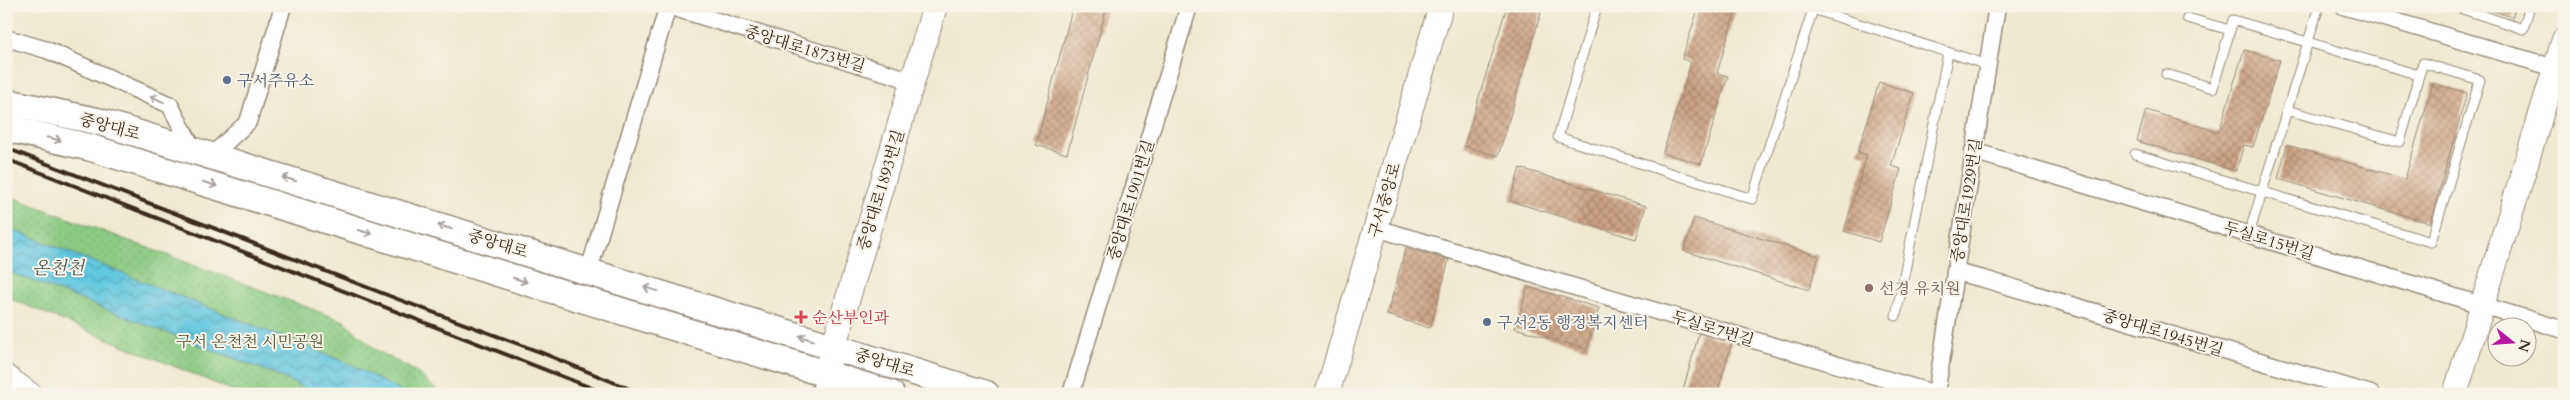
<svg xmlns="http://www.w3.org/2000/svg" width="2570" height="400" font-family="Cardo,'Noto Serif KR',serif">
  <defs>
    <pattern id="park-dots" width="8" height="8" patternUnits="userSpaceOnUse" patternTransform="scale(1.25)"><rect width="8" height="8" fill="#8bcb83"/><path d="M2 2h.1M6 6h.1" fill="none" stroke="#79ae71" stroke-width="1.8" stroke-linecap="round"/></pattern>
    <pattern id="water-waves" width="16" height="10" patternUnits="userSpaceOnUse" patternTransform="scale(1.25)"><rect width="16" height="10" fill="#62c7e0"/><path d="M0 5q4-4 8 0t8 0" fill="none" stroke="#52a2b5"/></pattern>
    <pattern id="building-cross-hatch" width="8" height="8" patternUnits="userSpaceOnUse" patternTransform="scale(1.25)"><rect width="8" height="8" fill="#cda384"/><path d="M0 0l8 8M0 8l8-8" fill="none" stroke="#a8856b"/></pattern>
  </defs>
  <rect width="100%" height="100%" fill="#f7f3e8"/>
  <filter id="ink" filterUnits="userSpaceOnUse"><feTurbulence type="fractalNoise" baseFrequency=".02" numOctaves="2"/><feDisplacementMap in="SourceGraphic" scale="10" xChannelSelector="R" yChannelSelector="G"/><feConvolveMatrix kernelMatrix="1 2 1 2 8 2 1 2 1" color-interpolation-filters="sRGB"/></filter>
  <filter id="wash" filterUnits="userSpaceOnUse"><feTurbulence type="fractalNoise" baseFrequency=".0096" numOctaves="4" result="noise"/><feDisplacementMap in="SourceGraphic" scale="20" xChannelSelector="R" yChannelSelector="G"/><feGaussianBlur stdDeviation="1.12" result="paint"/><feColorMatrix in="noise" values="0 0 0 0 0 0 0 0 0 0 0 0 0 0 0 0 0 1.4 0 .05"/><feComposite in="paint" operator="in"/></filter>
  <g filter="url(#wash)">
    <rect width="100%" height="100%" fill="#efe9d1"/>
    <polygon fill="url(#park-dots)" stroke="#637a50" points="6,195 344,321 376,350 415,371 441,394 241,394 6,297"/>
    <polygon fill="url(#water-waves)" stroke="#4e787f" points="6,227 350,364 406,394 317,394 277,375 6,271"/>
    <g id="blocks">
      <g fill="url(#building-cross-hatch)">
        <polygon points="1073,6 1107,6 1067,154 1036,145"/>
        <polygon points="1507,6 1543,6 1498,156 1464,146"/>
        <polygon points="1699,6 1737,6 1717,73 1728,76 1701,164 1663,153 1691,62 1682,59"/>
        <polygon points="2477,6 2516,6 2512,17"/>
        <polygon points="2244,50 2280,60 2253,147 2244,145 2236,171 2137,141 2146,110 2219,132"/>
        <polygon points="1879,82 1914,93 1891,166 1901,169 1879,242 1844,231 1867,155 1858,152"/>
        <polygon points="2433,83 2467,93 2430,223 2278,179 2287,145 2405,179"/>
        <polygon points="1520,168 1646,206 1636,239 1510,201"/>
        <polygon points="1694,218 1819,256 1809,290 1684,251"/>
        <polygon points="1406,248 1449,260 1430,328 1387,315"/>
        <polygon points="1528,287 1599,308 1587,349 1515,328"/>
        <polygon points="1699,333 1732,342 1717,394 1682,394"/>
      </g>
    </g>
  </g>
  <g filter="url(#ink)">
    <use href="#blocks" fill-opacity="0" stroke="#958a78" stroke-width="1"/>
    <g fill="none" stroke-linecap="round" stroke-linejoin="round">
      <defs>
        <g id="lane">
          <polyline points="1597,6 1558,137 1752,199 1814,6"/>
          <polyline points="1803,6 1988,65"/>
          <polyline points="2454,6 2523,29 2530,6"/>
          <polyline points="2187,18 2230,30"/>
          <polyline points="2166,74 2213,88 2233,20 2419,75 2400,142 2287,110"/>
          <polyline points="2135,154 2431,242 2480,80 2423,63 2419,75"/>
          <polyline points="2249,234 2319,6"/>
          <polyline points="1896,316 1948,53"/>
        </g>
        <g id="street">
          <polyline points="668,6 913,81"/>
          <polyline points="2343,6 2555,68"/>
          <polyline points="6,38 47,50 170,105 194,151"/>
          <polyline points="1973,151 2564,330"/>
          <polyline points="211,156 248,122 283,6"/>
          <polyline points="1376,228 1936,394"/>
          <polyline points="589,270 668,6"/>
          <polyline points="1955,272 1984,279 2371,394"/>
          <polyline points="819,394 825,374"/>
          <polyline points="1071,394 1189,6"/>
          <polyline points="1936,394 1997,6"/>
        </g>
        <g id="secondary">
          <polyline points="828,365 935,6"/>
          <polyline points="6,377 29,394"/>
          <polyline points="1327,394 1441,6"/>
          <polyline points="2455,394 2564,40"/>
        </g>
        <g id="primary">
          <polyline points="6,102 97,121 986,394"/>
          <polyline points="6,128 88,147 891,394"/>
        </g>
      </defs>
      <use href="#lane" stroke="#958a78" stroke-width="11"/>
      <use href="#street" stroke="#958a78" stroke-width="19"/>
      <use href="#secondary" stroke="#958a78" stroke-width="26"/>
      <use href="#primary" stroke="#958a78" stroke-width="29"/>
      <use href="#lane" stroke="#fff" stroke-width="9"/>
      <use href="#street" stroke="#fff" stroke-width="16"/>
      <use href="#secondary" stroke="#fff" stroke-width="24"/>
      <use href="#primary" stroke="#fff" stroke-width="26"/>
      <g stroke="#3b2a1e" stroke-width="4">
        <polyline points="6,148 400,300 540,352 642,394"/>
        <polyline points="6,159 607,394"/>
      </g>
    </g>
    <defs><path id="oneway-shaft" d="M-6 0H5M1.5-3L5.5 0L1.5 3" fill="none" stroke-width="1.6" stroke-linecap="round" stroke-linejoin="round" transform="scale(1.25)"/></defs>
    <g stroke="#a79f9a">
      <use href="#oneway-shaft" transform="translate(157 99) rotate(-156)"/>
      <use href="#oneway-shaft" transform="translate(54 139) rotate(13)"/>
      <use href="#oneway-shaft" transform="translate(289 179) rotate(-163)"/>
      <use href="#oneway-shaft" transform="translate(210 184) rotate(17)"/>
      <use href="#oneway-shaft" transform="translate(445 227) rotate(-163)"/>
      <use href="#oneway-shaft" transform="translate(365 232) rotate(17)"/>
      <use href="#oneway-shaft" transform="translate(520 280) rotate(17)"/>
      <use href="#oneway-shaft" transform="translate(651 289) rotate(-163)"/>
      <use href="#oneway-shaft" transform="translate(806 338) rotate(-163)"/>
    </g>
  </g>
  <g fill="#5c6f8a" stroke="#f7f3e8" stroke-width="2">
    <circle cx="227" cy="80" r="5"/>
    <circle cx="1487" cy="322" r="5"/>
  </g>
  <circle fill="#8d6e63" stroke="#f7f3e8" stroke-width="2" cx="1869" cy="288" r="5"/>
  <path fill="#e0444e" stroke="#f7f3e8" stroke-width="2" d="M798.5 309.5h5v5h5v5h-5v5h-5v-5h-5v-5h5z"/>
  <g text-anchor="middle" stroke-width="4" stroke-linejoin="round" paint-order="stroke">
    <g font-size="16" fill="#3b2a1e" stroke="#f7f3e8">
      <text transform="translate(805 48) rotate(17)" y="6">중앙대로1873번길</text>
      <text transform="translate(110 126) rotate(15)" y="6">중앙대로</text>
      <text transform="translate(880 190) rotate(-73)" y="6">중앙대로1893번길</text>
      <text transform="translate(1130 200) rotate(-73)" y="6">중앙대로1901번길</text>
      <text transform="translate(1384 200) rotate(-74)" y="6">구서중앙로</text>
      <text transform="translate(1966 200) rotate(-81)" y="6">중앙대로1929번길</text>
      <text transform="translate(2269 240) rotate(17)" y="6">두실로15번길</text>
      <text transform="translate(498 243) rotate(17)" y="6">중앙대로</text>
      <text transform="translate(1713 328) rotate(17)" y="6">두실로7번길</text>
      <text transform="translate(2163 332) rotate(17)" y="6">중앙대로1945번길</text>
      <text transform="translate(885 362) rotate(17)" y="6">중앙대로</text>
    </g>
    <g font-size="16" fill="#4e5e75" stroke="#f7f3e8" text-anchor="start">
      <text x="237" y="86">구서주유소</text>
      <text x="1497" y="328">구서2동 행정복지센터</text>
    </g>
    <g font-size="16" fill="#785e54" stroke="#f7f3e8" text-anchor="start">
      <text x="1879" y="294">선경 유치원</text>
    </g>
    <g font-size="16" fill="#be3a42" stroke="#f7f3e8" text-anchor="start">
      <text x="812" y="323">순산부인과</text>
    </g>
    <g font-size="16" fill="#535a3c" stroke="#f7f3e8">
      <text x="250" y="347">구서 온천천 시민공원</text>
    </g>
    <g font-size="18" font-style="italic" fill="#475958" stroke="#f7f3e8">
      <text x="58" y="274">온천천</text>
    </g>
  </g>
  <rect width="2570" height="400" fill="none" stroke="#f7f3e8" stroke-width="25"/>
  <g transform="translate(2512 342) rotate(107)"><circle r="24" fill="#f7f3e8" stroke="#aca397"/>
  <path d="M0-4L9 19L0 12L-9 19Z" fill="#b5179e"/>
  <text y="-8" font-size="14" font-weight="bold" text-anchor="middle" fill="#3b2a1e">N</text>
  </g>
</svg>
